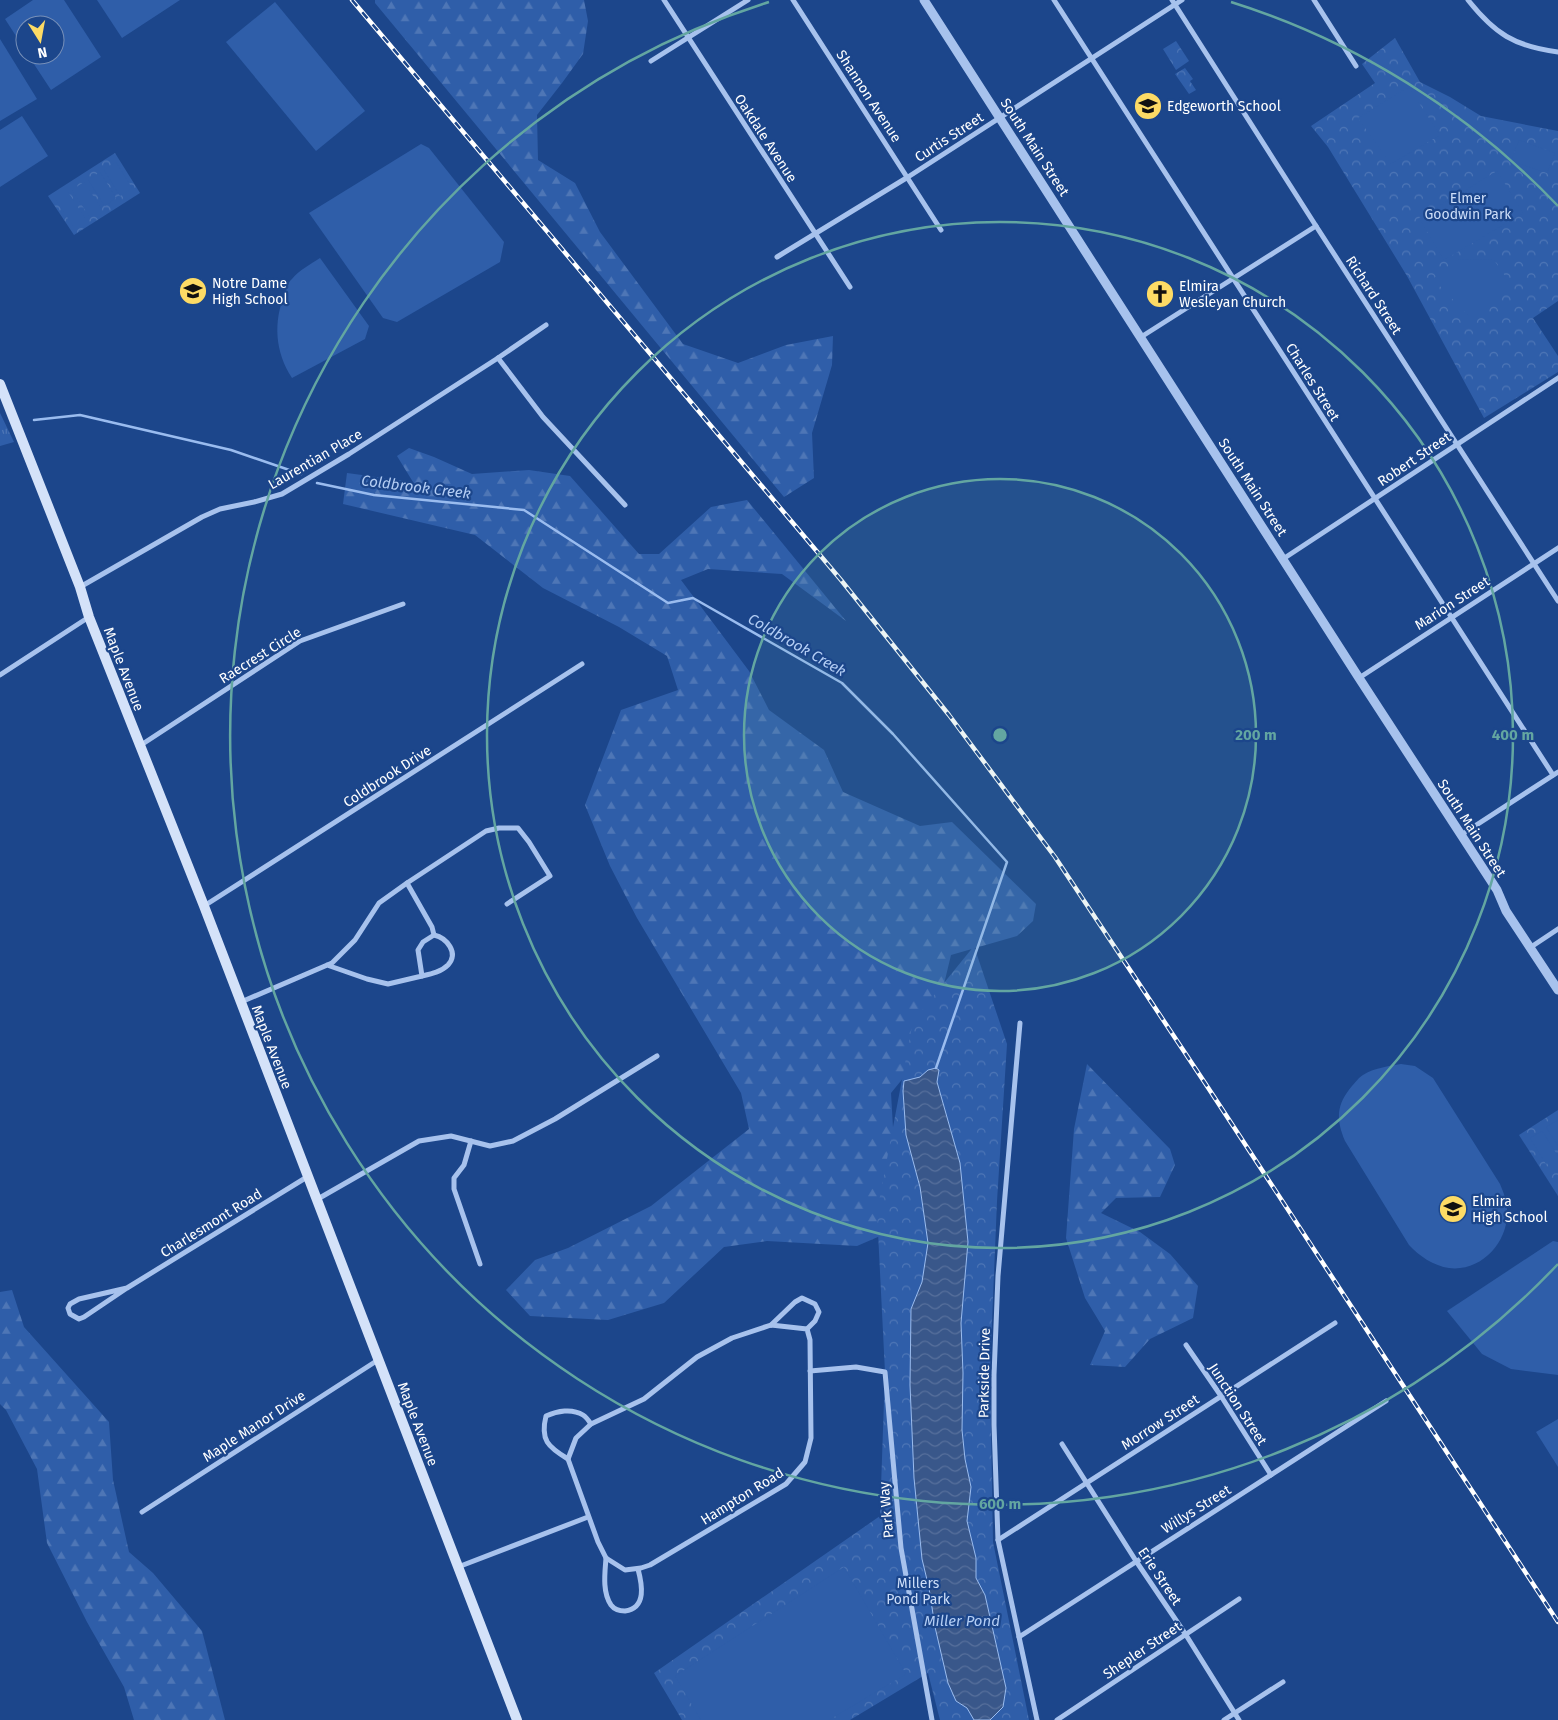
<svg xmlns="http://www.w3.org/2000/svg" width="1558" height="1720" font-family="'Fira Sans',sans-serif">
  <defs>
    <pattern id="grass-tufts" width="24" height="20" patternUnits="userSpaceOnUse" patternTransform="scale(1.25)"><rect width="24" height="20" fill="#2f5ea9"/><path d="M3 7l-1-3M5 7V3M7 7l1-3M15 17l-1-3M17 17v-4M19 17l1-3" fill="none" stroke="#4e76b6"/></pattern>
    <pattern id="forest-firs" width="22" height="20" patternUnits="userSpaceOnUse" patternTransform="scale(1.25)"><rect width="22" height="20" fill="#2f5ea9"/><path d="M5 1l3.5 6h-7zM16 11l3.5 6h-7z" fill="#4e76b6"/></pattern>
    <pattern id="park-crowns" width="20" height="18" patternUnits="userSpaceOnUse" patternTransform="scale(1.25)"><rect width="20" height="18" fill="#2f5ea9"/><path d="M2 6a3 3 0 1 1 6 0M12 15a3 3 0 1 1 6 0" fill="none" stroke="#4e76b6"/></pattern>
    <pattern id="water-waves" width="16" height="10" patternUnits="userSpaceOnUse" patternTransform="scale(1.25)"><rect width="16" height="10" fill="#39578a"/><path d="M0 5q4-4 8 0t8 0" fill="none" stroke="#57709c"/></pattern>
  </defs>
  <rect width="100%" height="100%" fill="#1c468b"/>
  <polygon fill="url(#grass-tufts)" points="0,413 14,442 0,446"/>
  <g fill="url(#forest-firs)">
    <polygon points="375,0 584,0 588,21 583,54 562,83 537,115 538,160 575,183 600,232 683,344 738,363 786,345 833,336 832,365 812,433 814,478 784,497 375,3"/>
    <polygon points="409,448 434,457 472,474 529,470 570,476 639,554 659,554 711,507 747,500 846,621 782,574 708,569 681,580 749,671 769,710 824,750 843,792 920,826 952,822 1036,904 1033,921 1017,936 951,955 932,1034 922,1055 891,1093 898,1215 894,1230 857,1246 767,1241 724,1247 664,1303 608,1320 530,1316 506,1290 535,1260 568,1248 651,1206 749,1129 741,1093 637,918 610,866 585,805 621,710 678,690 667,656 619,627 543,588 475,535 343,504 347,473 413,482 397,456"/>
    <polygon points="1087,1064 1170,1149 1175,1165 1160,1197 1116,1198 1101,1213 1140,1232 1170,1254 1198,1286 1193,1318 1150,1339 1125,1367 1090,1365 1105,1331 1085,1298 1066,1238 1074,1129"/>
    <polygon points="12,1290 24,1327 109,1422 113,1480 129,1552 153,1573 202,1631 225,1720 134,1720 124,1687 87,1622 47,1543 37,1469 6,1410 0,1404 0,1292"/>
  </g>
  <g fill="url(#park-crowns)">
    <polygon points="1395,38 1420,82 1450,97 1481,116 1558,131 1558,301 1533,318 1558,356 1558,372 1484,418 1407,276 1328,147 1311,126 1375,83 1362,64"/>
    <polygon points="1176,41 1189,61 1176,70 1163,49"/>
    <polygon points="1185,68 1193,79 1190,81 1196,90 1189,94 1175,74"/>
    <polygon points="115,153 140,193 74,235 48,196"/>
    <polygon points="974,946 1007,1044 997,1201 990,1371 993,1542 1029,1720 940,1720 928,1673 850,1720 682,1720 654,1673 880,1516 885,1372 877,1212 913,1021"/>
    <polygon points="1558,1110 1558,1196 1519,1135"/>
  </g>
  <g fill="#2f5ea9">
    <polygon points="33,0 64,0 101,57 51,90 28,55 55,55 55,25 25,25 25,50 5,19"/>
    <polygon points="97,0 180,0 122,38"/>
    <polygon points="275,2 365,111 316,151 226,42"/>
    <polygon points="0,39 37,99 0,121"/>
    <polygon points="1409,88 1440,135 1391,164 1358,118 1405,89"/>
    <polygon points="22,116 48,156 0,187 0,130"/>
    <polygon points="1519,140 1555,153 1547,173 1511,161"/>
    <polygon points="421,144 429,148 504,242 500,262 397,322 383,318 309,213"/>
    <polygon points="116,162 132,188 120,196 104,170"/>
    <polygon points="1497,171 1523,213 1444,260 1419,218"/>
    <polygon points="100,172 116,198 105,206 88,180"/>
    <polygon points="84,182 101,208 89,216 72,190"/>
    <polygon points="68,192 85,218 73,226 56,200"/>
    <path d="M 320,258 L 369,326 L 365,339 L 292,378 C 275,352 273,322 285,293 C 287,288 288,282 292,279 C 299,270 311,264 320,258 Z"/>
    <polygon points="1458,259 1494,260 1512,286 1478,316 1469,316 1433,279"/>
    <path d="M 1401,1064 L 1415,1066 L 1433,1078 L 1500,1184 C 1504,1194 1508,1203 1507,1214 C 1507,1244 1480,1272 1449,1268 C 1434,1266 1419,1256 1409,1245 L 1345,1141 C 1336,1119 1336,1105 1352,1086 C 1355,1083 1359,1077 1363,1075 C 1374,1068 1389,1066 1401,1064 Z"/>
    <polygon points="1558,1120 1558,1146 1546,1127"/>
    <polygon points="1542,1131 1558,1156 1546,1164 1530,1138"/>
    <polygon points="1553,1241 1558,1242 1558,1375 1511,1369 1482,1354 1447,1311"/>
    <polygon points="1558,1419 1558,1467 1536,1432"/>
    <polygon points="844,1567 906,1674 829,1720 701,1720 675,1676"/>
  </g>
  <polygon fill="url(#water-waves)" stroke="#9abcef" points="936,1068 939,1070 937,1082 960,1163 968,1242 961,1323 963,1373 962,1430 965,1459 971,1487 967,1521 976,1558 976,1578 985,1595 1006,1688 1003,1707 990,1720 974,1720 967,1708 956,1701 948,1683 935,1627 929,1588 922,1559 914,1478 910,1385 911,1309 922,1282 928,1243 920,1187 906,1135 903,1091 904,1081 920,1077 928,1070"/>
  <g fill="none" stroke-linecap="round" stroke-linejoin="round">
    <g stroke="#9abcef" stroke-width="2.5">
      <polyline points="34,420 80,415 231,450 301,474"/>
      <polyline points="317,483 374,495 524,510 668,603 693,598 842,683 893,734 1007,862 936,1068"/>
    </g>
    <g stroke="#a7c2ed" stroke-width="5">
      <polyline points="664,0 850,287"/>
      <polyline points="793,0 941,230"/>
      <polyline points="1054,0 1553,775"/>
      <polyline points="1172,0 1316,226 1558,601"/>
      <polyline points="1314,0 1356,66"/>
      <path d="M 1468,0 C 1495,34 1514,46 1558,52"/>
      <polyline points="651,61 748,0"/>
      <polyline points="777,257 908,177 1182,0"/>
      <polyline points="1141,337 1316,226"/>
      <polyline points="498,358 543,417 625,505"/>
      <polyline points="1283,559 1558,378"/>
      <polyline points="80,587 202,517 220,509 254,502 282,494 349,454 498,358 546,325"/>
      <polyline points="0,675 89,617"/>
      <polyline points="1359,678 1558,548"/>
      <polyline points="141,745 300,641 403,604"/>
      <polyline points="1461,835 1558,772"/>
      <polyline points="407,883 486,831 499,828 518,828 529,842 550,876 507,904"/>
      <polyline points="204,906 582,664"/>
      <polyline points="1531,947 1558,929"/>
      <path d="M 422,976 C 431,974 441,972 448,965 C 459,953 447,938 434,935"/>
      <polyline points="241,1002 332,963 355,940 379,903 407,883 432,927 434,935 423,942 418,950 422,976 388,984 367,979 327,965"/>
      <polyline points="1020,1023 998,1276 994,1375 994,1425 998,1540 1037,1720"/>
      <polyline points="471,1141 464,1165 454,1178 454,1189 480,1264"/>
      <polyline points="316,1200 419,1141 451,1136 490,1146 513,1141 555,1119 657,1056"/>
      <polyline points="127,1288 84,1317 79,1319 70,1314 68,1308 70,1304 79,1299 127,1288 307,1177"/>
      <polygon points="771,1325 807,1329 810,1340 811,1438 805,1462 786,1484 650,1565 641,1568 625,1570 606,1558 598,1542 568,1459 576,1438 591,1424 644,1399 697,1357 732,1338"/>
      <polyline points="771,1325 795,1302 802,1298 815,1304 819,1312 815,1321 807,1329"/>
      <polyline points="1186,1345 1221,1396 1271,1475"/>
      <polyline points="810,1371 856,1367 885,1372 901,1548 932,1720"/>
      <polyline points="1062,1444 1136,1561 1186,1635 1239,1720"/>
      <path d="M 568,1459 C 548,1447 540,1440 546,1416 C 557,1411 572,1408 583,1415 C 586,1417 589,1421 591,1424"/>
      <polyline points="142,1512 378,1360"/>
      <polyline points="998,1540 1335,1323"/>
      <path d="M 606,1558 C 605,1572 602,1592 611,1605 C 614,1609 619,1611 625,1611 C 647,1608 642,1584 638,1569"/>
      <polyline points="458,1567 588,1517"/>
      <polyline points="1019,1637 1386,1401"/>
      <polyline points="1057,1720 1239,1599"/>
      <polyline points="1224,1720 1283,1682"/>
    </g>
    <polyline stroke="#a7c2ed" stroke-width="9" points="924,0 1359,678 1497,890 1506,911 1558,990"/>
    <polyline stroke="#d4e2f9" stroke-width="10" points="0,384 80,587 89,617 204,906 517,1720"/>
    <defs>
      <polyline id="rail" points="352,0 841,580 949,715 1055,857 1205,1083 1558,1622"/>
    </defs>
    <use href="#rail" stroke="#fff" stroke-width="4.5"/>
    <use href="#rail" stroke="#1c468b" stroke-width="2.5" stroke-dasharray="8" stroke-linecap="butt"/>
  </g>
  <circle cx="1000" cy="735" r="256" fill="#63a6a1" fill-opacity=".12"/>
  <g fill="none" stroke="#63a6a1" stroke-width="2.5">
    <circle cx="1000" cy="735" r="256"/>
    <circle cx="1000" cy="735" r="513"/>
    <path d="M1558 1264A769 769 0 1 1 769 2M1231 2A769 769 0 0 1 1558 206"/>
  </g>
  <defs>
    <symbol id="school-disc" viewBox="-11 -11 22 22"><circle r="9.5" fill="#fddb65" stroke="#1c468b"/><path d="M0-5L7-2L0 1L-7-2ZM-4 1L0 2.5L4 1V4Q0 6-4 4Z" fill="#111"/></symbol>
    <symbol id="church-disc" viewBox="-11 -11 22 22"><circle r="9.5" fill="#fddb65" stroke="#1c468b"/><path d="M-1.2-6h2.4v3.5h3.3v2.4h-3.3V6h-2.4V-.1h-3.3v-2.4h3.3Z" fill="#111"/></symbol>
  </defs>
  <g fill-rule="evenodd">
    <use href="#school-disc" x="1132" y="90" width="32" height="32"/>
    <use href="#school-disc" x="177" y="275" width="32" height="32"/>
    <use href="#church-disc" x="1144" y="278" width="32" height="32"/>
    <use href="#school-disc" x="1437" y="1193" width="32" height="32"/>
  </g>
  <g text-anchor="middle" stroke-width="4.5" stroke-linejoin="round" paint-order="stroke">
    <g font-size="14" fill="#fff" stroke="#1c468b">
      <text transform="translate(869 96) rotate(57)" y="5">Shannon Avenue</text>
      <text transform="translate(949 137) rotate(-33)" y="5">Curtis Street</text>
      <text transform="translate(766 138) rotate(57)" y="5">Oakdale Avenue</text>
      <text transform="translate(1035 147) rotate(57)" y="5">South Main Street</text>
      <text transform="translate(1374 295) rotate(57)" y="5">Richard Street</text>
      <text transform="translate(1313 382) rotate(58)" y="5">Charles Street</text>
      <text transform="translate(315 459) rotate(-30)" y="5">Laurentian Place</text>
      <text transform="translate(1414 459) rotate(-34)" y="5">Robert Street</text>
      <text transform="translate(1253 487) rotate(57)" y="5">South Main Street</text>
      <text transform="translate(1452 603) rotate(-33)" y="5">Marion Street</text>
      <text transform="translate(260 655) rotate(-32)" y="5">Raecrest Circle</text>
      <text transform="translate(124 669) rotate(69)" y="5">Maple Avenue</text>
      <text transform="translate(387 776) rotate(-33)" y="5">Coldbrook Drive</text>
      <text transform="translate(1472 828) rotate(57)" y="5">South Main Street</text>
      <text transform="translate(272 1047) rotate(69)" y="5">Maple Avenue</text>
      <text transform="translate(211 1223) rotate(-32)" y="5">Charlesmont Road</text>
      <text transform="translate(984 1373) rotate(-89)" y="5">Parkside Drive</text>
      <text transform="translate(1238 1404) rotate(57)" y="5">Junction Street</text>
      <text transform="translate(1160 1422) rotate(-33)" y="5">Morrow Street</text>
      <text transform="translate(418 1424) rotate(69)" y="5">Maple Avenue</text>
      <text transform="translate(254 1426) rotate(-33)" y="5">Maple Manor Drive</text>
      <text transform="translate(742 1496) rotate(-32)" y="5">Hampton Road</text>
      <text transform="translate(1196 1509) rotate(-32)" y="5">Willys Street</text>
      <text transform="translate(886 1510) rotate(-95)" y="5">Park Way</text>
      <text transform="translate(1160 1576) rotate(56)" y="5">Erie Street</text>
      <text transform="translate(1142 1650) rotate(-34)" y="5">Shepler Street</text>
    </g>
    <g font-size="14" fill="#fff" stroke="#1c468b" text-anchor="start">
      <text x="1167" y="111">Edgeworth School</text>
      <text x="212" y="288">Notre Dame<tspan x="212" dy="16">High School</tspan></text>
      <text x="1179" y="291">Elmira<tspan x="1179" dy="16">Wesleyan Church</tspan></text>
      <text x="1472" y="1206">Elmira<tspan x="1472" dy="16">High School</tspan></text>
    </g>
    <g font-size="14" fill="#cddef9" stroke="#1c468b">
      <text x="1468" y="203">Elmer<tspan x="1468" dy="16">Goodwin Park</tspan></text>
      <text x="918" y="1588">Millers<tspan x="918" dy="16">Pond Park</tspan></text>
    </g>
    <g font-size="15" font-style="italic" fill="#b3cdf4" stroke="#1c468b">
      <text transform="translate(416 487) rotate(7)" y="5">Coldbrook Creek</text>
      <text transform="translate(797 645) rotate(30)" y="5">Coldbrook Creek</text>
      <text x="962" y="1626">Miller Pond</text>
    </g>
  </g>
  <circle cx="1000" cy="735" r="8" fill="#63a6a1" stroke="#1c468b" stroke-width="2.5"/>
  <g font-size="15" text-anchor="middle" font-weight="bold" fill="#63a6a1" stroke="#1c468b" stroke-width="4.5" stroke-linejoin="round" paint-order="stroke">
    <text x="1256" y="740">200 m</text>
    <text x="1513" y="740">400 m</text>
    <text x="1000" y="1509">600 m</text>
  </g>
  <g transform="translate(40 40) rotate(169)"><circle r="24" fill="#1c468b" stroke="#7790b9"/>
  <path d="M0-4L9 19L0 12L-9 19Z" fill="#fddb65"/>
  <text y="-8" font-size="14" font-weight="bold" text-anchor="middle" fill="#ffffff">N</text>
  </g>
</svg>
